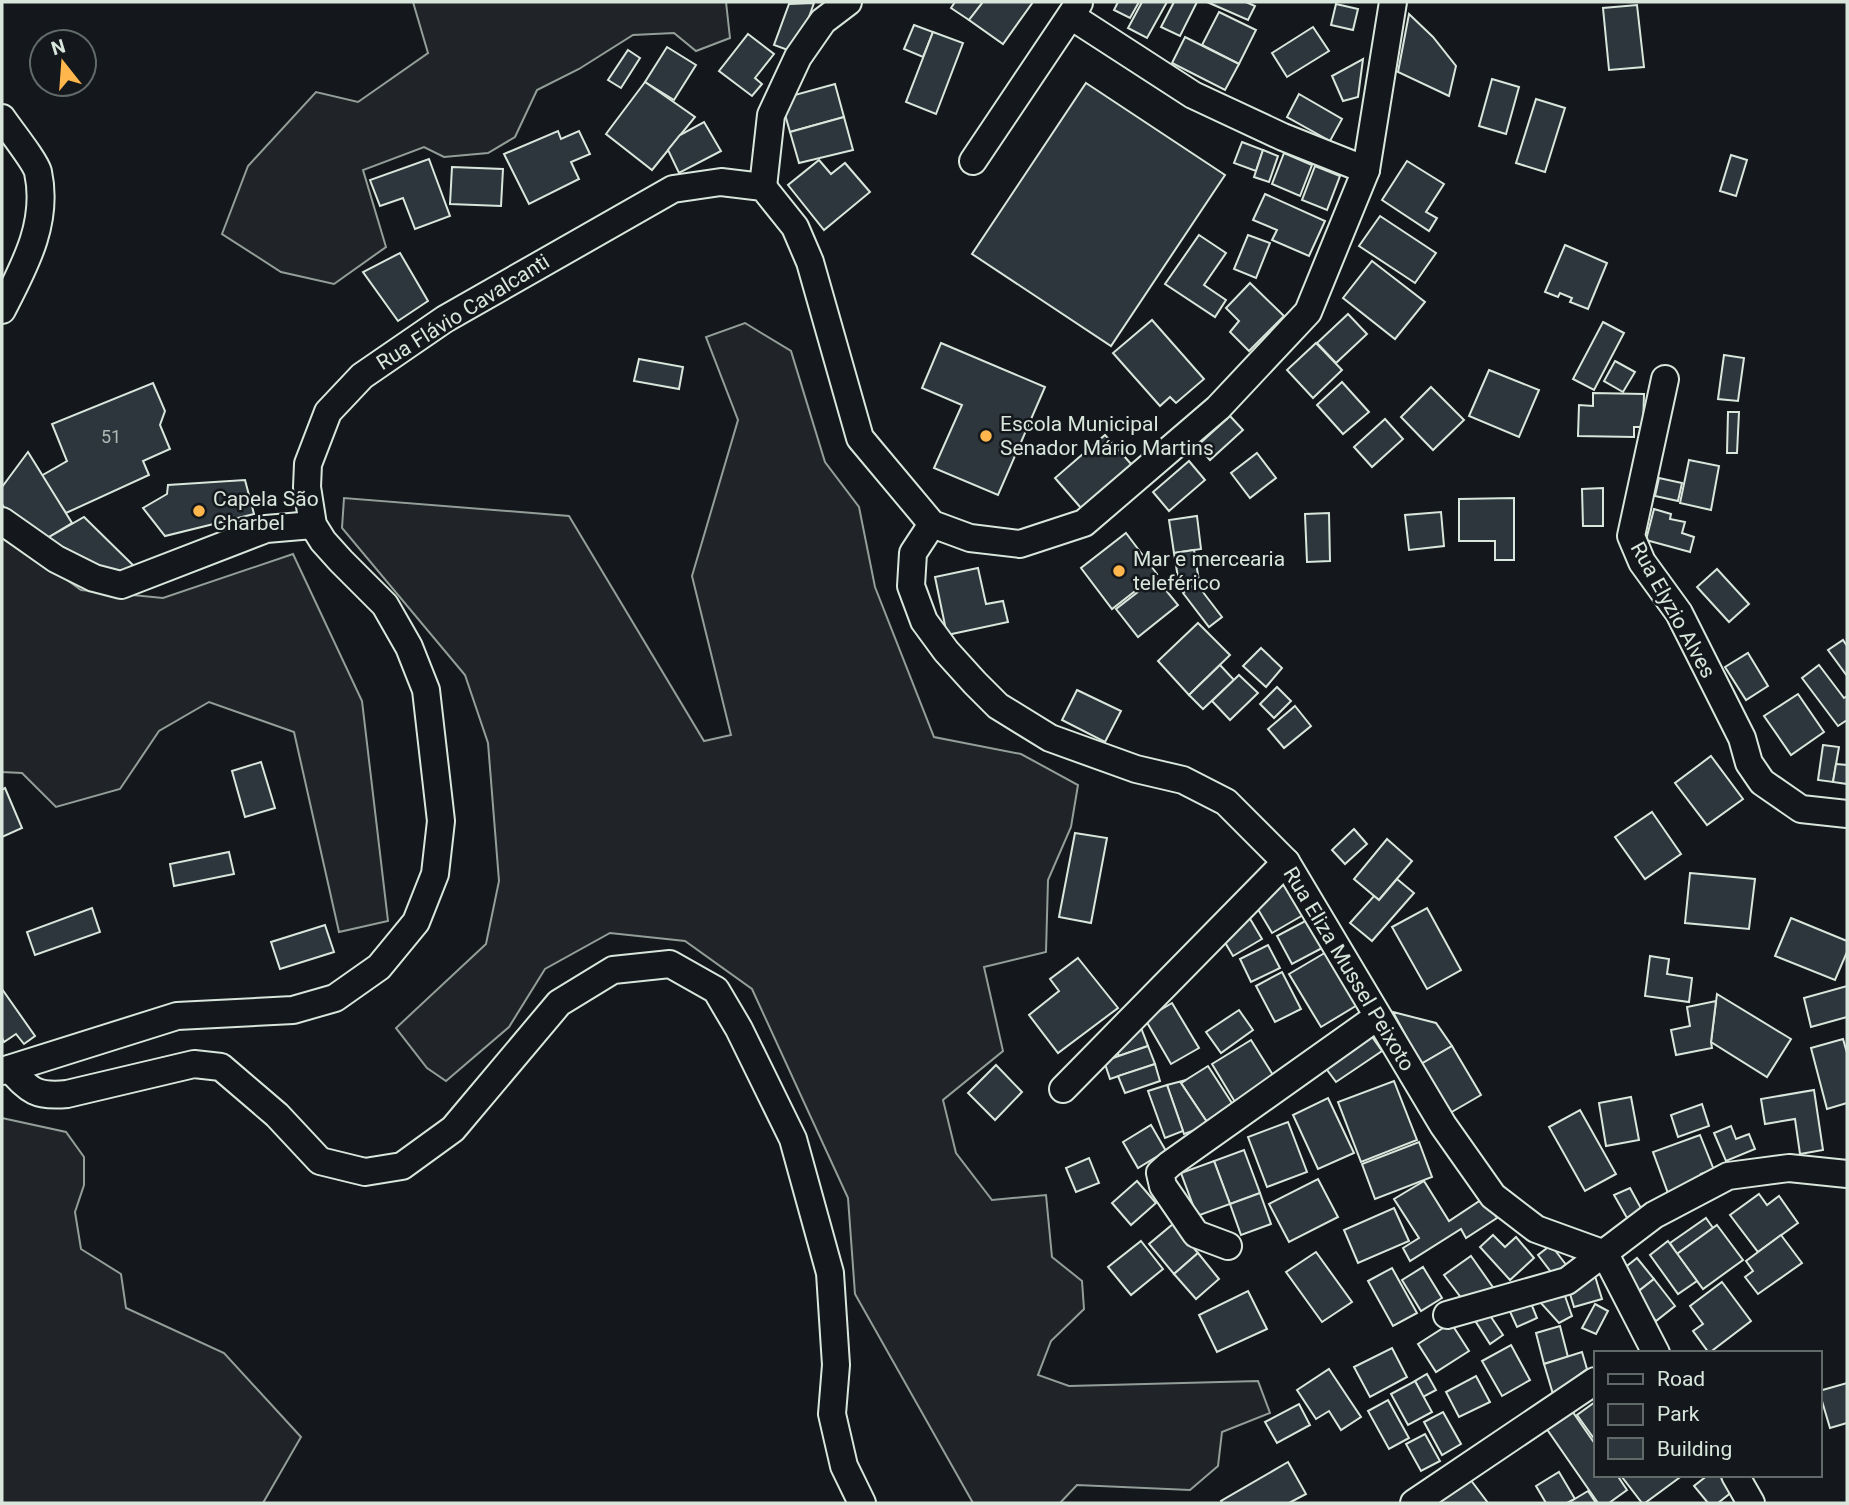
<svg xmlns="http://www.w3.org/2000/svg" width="1849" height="1505" font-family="Roboto,sans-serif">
  <rect width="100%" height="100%" fill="#14181c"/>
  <g fill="#202428" stroke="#939e99" stroke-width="2">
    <polygon points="413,2 726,2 730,38 696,51 674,33 633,35 579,69 537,90 515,137 488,153 444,157 424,147 363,170 386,247 334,284 281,272 222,234 248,166 316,92 358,102 428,53"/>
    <polygon points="745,323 791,351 825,462 859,507 875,587 934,737 1021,754 1078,785 1071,827 1048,880 1046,952 984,967 1003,1051 943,1100 956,1153 992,1200 1046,1195 1052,1257 1082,1281 1084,1309 1051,1341 1038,1375 1069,1386 1258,1381 1270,1413 1222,1432 1218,1466 1190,1490 1077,1485 1060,1503 973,1503 855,1294 848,1198 752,989 685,941 610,933 545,969 509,1027 446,1081 427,1068 396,1028 486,944 499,881 488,743 465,675 342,528 344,498 569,516 704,741 731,735 692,576 738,420 706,337"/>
    <polygon points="2,533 81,590 163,598 293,554 362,701 388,921 339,932 294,732 209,702 159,731 120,789 56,807 22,773 2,772"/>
    <polygon points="2,1118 66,1132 84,1157 84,1185 75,1212 81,1249 121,1274 126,1308 224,1353 301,1437 263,1503 2,1503"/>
  </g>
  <g fill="#2c363c" stroke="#d8e6dc" stroke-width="2">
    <polygon points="955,2 983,2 969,20 951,8"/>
    <polygon points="983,2 1033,2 1003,44 969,20"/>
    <polygon points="1118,2 1139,2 1130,18 1114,10"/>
    <polygon points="1142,2 1167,2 1147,38 1128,28"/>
    <polygon points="1174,2 1197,2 1180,36 1161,27"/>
    <polygon points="1207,2 1246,2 1255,6 1248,20"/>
    <polygon points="814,3 796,53 774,45 789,4"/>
    <polygon points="1336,4 1358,9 1353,30 1331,25"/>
    <polygon points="1637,5 1644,67 1609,70 1603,8"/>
    <polygon points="1219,12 1256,30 1239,64 1202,45"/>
    <polygon points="1409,14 1433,37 1456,66 1449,96 1398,72"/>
    <polygon points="914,25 933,32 923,57 904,49"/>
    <polygon points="1313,27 1329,51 1287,77 1272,53"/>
    <polygon points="933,32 963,43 936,114 906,102"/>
    <polygon points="748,34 774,54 755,78 762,84 752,96 719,71"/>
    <polygon points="1185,37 1239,64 1225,90 1172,63"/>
    <polygon points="667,47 696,65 674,100 645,82"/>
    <polygon points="628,50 640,58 621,88 608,80"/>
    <polygon points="1363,59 1358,97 1343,101 1332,76"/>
    <polygon points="1492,79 1519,87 1506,134 1479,126"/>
    <polygon points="645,82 695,117 652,170 606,134"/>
    <polygon points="1086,83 1225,175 1111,346 972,254"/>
    <polygon points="835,84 844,117 790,132 784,111 791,96"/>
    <polygon points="1299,94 1342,119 1330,141 1287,117"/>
    <polygon points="1536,99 1565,108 1545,172 1516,163"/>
    <polygon points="844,117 853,150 799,163 790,132"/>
    <polygon points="704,122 721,151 679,173 668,150 680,135"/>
    <polygon points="558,131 561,139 579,131 590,154 571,162 579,179 529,204 504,154"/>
    <polygon points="1242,142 1263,150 1256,171 1234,163"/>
    <polygon points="1263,150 1278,156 1269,182 1254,177"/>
    <polygon points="1284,153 1312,165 1300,196 1272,184"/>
    <polygon points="1731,155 1747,160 1736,196 1720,191"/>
    <polygon points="429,159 450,216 415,229 403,198 380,206 370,180"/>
    <polygon points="819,160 831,174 845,163 870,192 824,230 788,185"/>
    <polygon points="1407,161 1444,184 1426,212 1437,218 1429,231 1382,200"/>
    <polygon points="1315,166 1340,176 1327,210 1302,200"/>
    <polygon points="452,167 503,169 501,206 450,204"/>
    <polygon points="1265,194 1325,221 1309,256 1272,240 1277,230 1253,220"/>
    <polygon points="1380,216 1436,253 1415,283 1359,246"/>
    <polygon points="1199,235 1226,253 1204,285 1226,300 1215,317 1165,284"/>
    <polygon points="1248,235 1270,243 1256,278 1234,269"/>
    <polygon points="1565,245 1607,263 1588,309 1570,302 1572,298 1560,293 1558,297 1545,292"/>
    <polygon points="400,253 428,301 398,321 363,272"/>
    <polygon points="1372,261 1425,302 1395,339 1343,298"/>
    <polygon points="1250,283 1284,316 1249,351 1230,332 1239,321 1226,308"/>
    <polygon points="1348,314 1367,334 1336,363 1317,343"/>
    <polygon points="1152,320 1204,379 1176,403 1170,397 1160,406 1113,353"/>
    <polygon points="1603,322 1624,333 1594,390 1573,379"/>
    <polygon points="941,343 1045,387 998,495 934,468 962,405 922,388"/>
    <polygon points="1316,343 1342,370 1313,398 1287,370"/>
    <polygon points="1724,355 1744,358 1738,401 1718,399"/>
    <polygon points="639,359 683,367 679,389 634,381"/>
    <polygon points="1615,361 1635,372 1623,392 1604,381"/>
    <polygon points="1489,370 1539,390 1519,437 1469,416"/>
    <polygon points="1342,382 1369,412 1343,434 1317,405"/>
    <polygon points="153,383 165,411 160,425 170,449 143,461 149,475 66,513 41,476 67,461 52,424"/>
    <polygon points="1431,387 1464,420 1433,450 1401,417"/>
    <polygon points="1593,393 1644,394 1643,427 1634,427 1634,437 1578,436 1579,405 1593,406"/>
    <polygon points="1728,412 1739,412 1737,453 1727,453"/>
    <polygon points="1230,416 1243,430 1210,460 1197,446"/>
    <polygon points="1385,419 1403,439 1372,467 1354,447"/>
    <polygon points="1105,435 1132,465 1081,508 1055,478"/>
    <polygon points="28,452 72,523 44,540 9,516 2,504 2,487"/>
    <polygon points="1257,453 1276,478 1250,498 1231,473"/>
    <polygon points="1689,460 1719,466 1711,510 1680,503"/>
    <polygon points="1189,461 1205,480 1169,511 1153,492"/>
    <polygon points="1659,478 1682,483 1678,501 1655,496"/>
    <polygon points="245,480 254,514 165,536 143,508 167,494 168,485"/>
    <polygon points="1603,488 1603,526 1583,526 1582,489"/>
    <polygon points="1514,498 1514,560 1495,560 1495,541 1459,541 1459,499"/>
    <polygon points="1654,509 1671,514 1670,519 1685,522 1682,533 1694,537 1690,552 1646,540"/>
    <polygon points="1441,512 1444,546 1409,550 1405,515"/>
    <polygon points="1329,513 1330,561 1307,562 1305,514"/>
    <polygon points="1197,516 1201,549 1174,553 1169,520"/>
    <polygon points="84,517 139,571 120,580 44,540"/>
    <polygon points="1126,533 1157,574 1112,609 1081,568"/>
    <polygon points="1194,550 1199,581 1179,584 1174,553"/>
    <polygon points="978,568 986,604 1003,601 1008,622 947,635 935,577"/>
    <polygon points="1717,569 1749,604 1729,622 1697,587"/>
    <polygon points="1156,578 1178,605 1138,637 1116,609"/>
    <polygon points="1196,583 1222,617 1209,627 1183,593"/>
    <polygon points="1198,623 1230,655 1189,695 1158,661"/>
    <polygon points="1843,640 1847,646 1847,676 1828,650"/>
    <polygon points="1261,648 1282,668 1266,687 1243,666"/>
    <polygon points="1748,653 1768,686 1746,700 1725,667"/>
    <polygon points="1220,665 1234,680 1203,709 1189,695"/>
    <polygon points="1819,665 1844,698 1847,696 1847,720 1838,726 1802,678"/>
    <polygon points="1239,675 1258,693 1230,720 1212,701"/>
    <polygon points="1277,687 1291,701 1274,718 1260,704"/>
    <polygon points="1077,690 1121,711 1105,742 1062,720"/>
    <polygon points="1798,694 1824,732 1791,755 1764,716"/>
    <polygon points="1295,706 1311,726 1284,748 1268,729"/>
    <polygon points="1823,745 1839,747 1833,782 1818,780"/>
    <polygon points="1711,756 1743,799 1707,825 1675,783"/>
    <polygon points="261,762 275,808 245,817 232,771"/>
    <polygon points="1836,764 1847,765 1847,784 1833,782"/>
    <polygon points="5,788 22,828 2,837 2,790"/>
    <polygon points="1652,812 1681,854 1645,879 1615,837"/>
    <polygon points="1354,829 1367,844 1345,864 1332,850"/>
    <polygon points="1075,833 1107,838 1091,923 1059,917"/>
    <polygon points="1387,839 1412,861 1379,900 1354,879"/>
    <polygon points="229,852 234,874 174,886 170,864"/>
    <polygon points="1690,873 1755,879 1749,929 1685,923"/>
    <polygon points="1282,874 1305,914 1272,933 1253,901"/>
    <polygon points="1397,879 1414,893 1372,941 1350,923 1374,896 1379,900"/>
    <polygon points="92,908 100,932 35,955 27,932"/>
    <polygon points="1427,908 1461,970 1427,989 1392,927"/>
    <polygon points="1249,917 1262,939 1233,956 1220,934"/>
    <polygon points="1791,918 1847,941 1847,952 1835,980 1775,956"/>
    <polygon points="1309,919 1324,947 1292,964 1277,936"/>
    <polygon points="325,925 334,952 280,969 271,942"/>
    <polygon points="1268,945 1280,968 1251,982 1240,959"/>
    <polygon points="1328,951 1359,1004 1321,1027 1289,974"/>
    <polygon points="1650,956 1669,959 1667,974 1692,978 1689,1002 1645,996"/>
    <polygon points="1078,958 1118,1008 1058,1053 1029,1015 1059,991 1050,979"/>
    <polygon points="1282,972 1301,1009 1275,1022 1256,986"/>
    <polygon points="1847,986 1847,1017 1811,1027 1804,998"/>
    <polygon points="2,989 35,1036 24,1044 16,1034 4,1042 2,1038"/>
    <polygon points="1717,994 1791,1039 1767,1077 1711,1042"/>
    <polygon points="1716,1001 1711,1042 1712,1048 1676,1055 1671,1030 1690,1026 1687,1007"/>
    <polygon points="1172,1003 1199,1048 1171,1064 1145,1019"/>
    <polygon points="1239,1010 1253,1030 1221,1053 1206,1032"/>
    <polygon points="1393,1012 1436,1023 1452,1046 1421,1064"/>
    <polygon points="1138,1020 1148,1046 1119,1056 1113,1042"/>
    <polygon points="1368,1031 1382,1051 1336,1082 1322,1063"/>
    <polygon points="1843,1039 1847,1053 1847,1103 1827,1109 1811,1048"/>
    <polygon points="1251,1040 1278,1083 1238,1107 1212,1064"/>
    <polygon points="1148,1046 1155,1064 1110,1079 1104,1061"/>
    <polygon points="1452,1046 1481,1095 1450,1113 1421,1064"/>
    <polygon points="1155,1064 1160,1081 1125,1093 1118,1076"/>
    <polygon points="996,1065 1022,1092 995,1120 968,1093"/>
    <polygon points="1208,1066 1237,1111 1211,1128 1181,1083"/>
    <polygon points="1186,1080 1181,1083 1209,1125 1184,1134 1167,1085"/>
    <polygon points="1394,1081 1417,1140 1361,1162 1338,1102"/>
    <polygon points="1167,1085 1183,1131 1165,1138 1148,1091"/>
    <polygon points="1814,1090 1823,1150 1800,1154 1795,1119 1765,1124 1761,1099"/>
    <polygon points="1631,1097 1639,1140 1606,1146 1599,1103"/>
    <polygon points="1328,1098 1354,1153 1318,1169 1293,1115"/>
    <polygon points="1702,1104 1709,1126 1678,1137 1671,1115"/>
    <polygon points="1580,1110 1616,1174 1585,1191 1549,1127"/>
    <polygon points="1288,1122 1307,1172 1267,1187 1248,1137"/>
    <polygon points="1151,1125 1166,1151 1138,1168 1123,1142"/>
    <polygon points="1731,1126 1736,1139 1749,1134 1755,1149 1726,1161 1714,1133"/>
    <polygon points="1700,1135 1714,1170 1701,1174 1704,1182 1669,1196 1653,1152"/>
    <polygon points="1419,1142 1432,1177 1375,1199 1362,1164"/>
    <polygon points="1244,1150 1260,1193 1230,1204 1214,1161"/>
    <polygon points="1089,1158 1099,1183 1076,1192 1066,1168"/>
    <polygon points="1214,1161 1230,1204 1197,1216 1181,1173"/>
    <polygon points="1318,1179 1338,1217 1289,1242 1269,1204"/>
    <polygon points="1137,1181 1156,1203 1131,1225 1112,1203"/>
    <polygon points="1424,1181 1449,1221 1484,1198 1497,1218 1466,1238 1461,1229 1410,1261 1403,1248 1419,1238 1394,1199"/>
    <polygon points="1630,1188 1642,1210 1627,1218 1614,1195"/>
    <polygon points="1260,1193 1271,1224 1241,1235 1230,1204"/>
    <polygon points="1759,1194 1767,1205 1779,1196 1798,1223 1758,1252 1730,1215"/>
    <polygon points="1394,1208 1409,1241 1358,1263 1344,1230"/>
    <polygon points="1706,1218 1713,1228 1677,1254 1670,1243"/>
    <polygon points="1173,1224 1198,1253 1174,1274 1149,1244"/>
    <polygon points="1717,1225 1743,1260 1703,1289 1677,1254"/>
    <polygon points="1493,1235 1505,1247 1516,1237 1534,1258 1510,1280 1480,1247"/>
    <polygon points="1781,1235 1802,1263 1758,1294 1745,1277 1753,1271 1746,1261"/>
    <polygon points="1141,1241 1163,1269 1131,1295 1108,1267"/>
    <polygon points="1668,1241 1697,1281 1678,1294 1650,1255"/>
    <polygon points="1551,1245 1567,1266 1554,1276 1538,1255"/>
    <polygon points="1316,1252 1352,1302 1322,1322 1286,1272"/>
    <polygon points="1198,1253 1219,1279 1196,1299 1174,1274"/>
    <polygon points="1471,1256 1497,1293 1462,1299 1444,1275"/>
    <polygon points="1637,1258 1654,1279 1635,1294 1618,1273"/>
    <polygon points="1423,1267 1442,1298 1421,1311 1402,1280"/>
    <polygon points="1392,1268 1417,1313 1393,1326 1368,1281"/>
    <polygon points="1595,1276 1602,1299 1574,1307 1567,1284"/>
    <polygon points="1654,1279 1675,1306 1656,1321 1635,1294"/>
    <polygon points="1722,1282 1751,1321 1709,1353 1693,1331 1703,1324 1690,1306"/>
    <polygon points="1248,1291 1267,1329 1217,1352 1199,1315"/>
    <polygon points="1528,1296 1537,1318 1517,1327 1507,1305"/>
    <polygon points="1565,1296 1572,1316 1559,1323 1539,1301"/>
    <polygon points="1595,1304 1608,1311 1596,1334 1582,1328"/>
    <polygon points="1487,1311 1503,1335 1490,1344 1474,1319"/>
    <polygon points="1451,1323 1469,1351 1436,1372 1418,1344"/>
    <polygon points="1560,1326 1568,1357 1544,1364 1536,1333"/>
    <polygon points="1511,1345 1530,1380 1502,1396 1482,1361"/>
    <polygon points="1392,1348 1407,1377 1370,1397 1354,1367"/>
    <polygon points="1582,1352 1587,1369 1553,1394 1544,1364"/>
    <polygon points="1329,1369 1361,1417 1341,1430 1329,1411 1316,1419 1297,1390"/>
    <polygon points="1427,1374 1436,1390 1423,1397 1415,1381"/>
    <polygon points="1476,1376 1490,1402 1459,1417 1446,1392"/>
    <polygon points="1415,1381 1432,1412 1408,1425 1391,1394"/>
    <polygon points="1847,1383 1847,1423 1830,1428 1819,1391"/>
    <polygon points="1388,1400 1409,1438 1389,1449 1368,1411"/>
    <polygon points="1595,1402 1595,1440 1577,1415"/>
    <polygon points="1299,1404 1310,1425 1277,1443 1265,1422"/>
    <polygon points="1570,1408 1595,1444 1595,1475 1617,1475 1627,1490 1609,1503 1598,1503 1544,1425"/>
    <polygon points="1443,1412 1461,1444 1442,1455 1424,1422"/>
    <polygon points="1425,1434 1440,1461 1421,1471 1406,1444"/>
    <polygon points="1288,1462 1306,1494 1289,1503 1222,1503 1221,1501"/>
    <polygon points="1559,1472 1575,1499 1567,1503 1546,1503 1536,1486"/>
    <polygon points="1625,1475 1683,1475 1645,1503 1642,1503 1622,1477"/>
    <polygon points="1708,1475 1720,1475 1733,1491 1718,1503 1708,1503 1694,1486"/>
    <polygon points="1470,1479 1488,1503 1438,1503"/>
    <polygon points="1588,1491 1596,1503 1568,1503"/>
  </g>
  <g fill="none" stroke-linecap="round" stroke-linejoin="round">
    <defs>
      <g id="street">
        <polyline points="1071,16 1193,95 1283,137 1366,170"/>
        <path d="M 2,118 C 10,130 35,161 38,172 C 49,223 24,267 2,310"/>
        <polyline points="973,161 1079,3"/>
        <polyline points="763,187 771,115 798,57 823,21 848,2"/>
        <polyline points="1665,379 1631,536 1642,562 1679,613 1742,738 1749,763 1762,782 1801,809 1847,814"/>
        <polyline points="2,521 56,559 94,578 121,585 266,529 313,525"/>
        <polyline points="932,524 913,553 911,586 924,621 946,651 975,683 998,706 1050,738 1136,769 1183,780 1226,802 1286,862 1443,1125 1493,1196 1536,1229 1605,1254 1656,1353"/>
        <path d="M 10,1069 C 30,1091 36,1097 67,1094 L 194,1064 L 221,1067 L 277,1115 L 320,1161 L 365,1172 L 402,1166 L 453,1129 L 559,1003 L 613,970 L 670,964 L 716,990 L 739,1029 L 793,1139 L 830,1273 L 836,1365 L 832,1414 L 844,1466 L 862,1503"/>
        <polyline points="2,1071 177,1016 293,1010 335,998 379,967 416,922 435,874 441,821 426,690 409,647 385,605 341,561 323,541 313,525 307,487 308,464 328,412 362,376 445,319 673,189 721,182 763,187 795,227 810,262 860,438 932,524 970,538 1020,544 1084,523 1218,408 1308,312 1366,170 1393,2"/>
        <polyline points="1063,1089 1286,862"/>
        <polyline points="1228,1246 1196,1234 1163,1186 1160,1173 1170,1164 1377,1017"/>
        <polyline points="1447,1315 1567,1281 1654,1215 1728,1176 1789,1168 1847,1174"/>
        <polyline points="1735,1475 1751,1503"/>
        <polyline points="1414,1503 1595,1381"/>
      </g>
    </defs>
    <use href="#street" stroke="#d8e6dc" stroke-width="30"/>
    <use href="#street" stroke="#14181c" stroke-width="26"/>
  </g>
  <g fill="#ffb74d" stroke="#14181c" stroke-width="2.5">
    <circle cx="986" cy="436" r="7"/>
    <circle cx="199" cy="511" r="7"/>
    <circle cx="1119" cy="571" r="7"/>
  </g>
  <g text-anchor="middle" stroke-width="5" stroke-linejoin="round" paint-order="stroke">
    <g font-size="18" fill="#adbab4">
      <text x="111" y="443">51</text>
    </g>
    <g font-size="21" fill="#d8e6dc" stroke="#14181c">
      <text transform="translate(463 312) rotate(-32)" y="7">Rua Flávio Cavalcanti</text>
      <text transform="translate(1673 610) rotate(61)" y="7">Rua Elyzio Alves</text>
      <text transform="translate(1349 969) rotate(59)" y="7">Rua Eliza Mussel Peixoto</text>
    </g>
    <g font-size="21" fill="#d8e6dc" stroke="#14181c" text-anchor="start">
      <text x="1000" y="431">Escola Municipal<tspan x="1000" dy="24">Senador Mário Martins</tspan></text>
      <text x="213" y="506">Capela São<tspan x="213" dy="24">Charbel</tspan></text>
      <text x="1133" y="566">Mar e mercearia<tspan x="1133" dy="24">teleférico</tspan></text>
    </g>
  </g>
  <rect width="1849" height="1505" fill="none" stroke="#d8e6dc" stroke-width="7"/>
  <rect x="1594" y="1351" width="228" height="126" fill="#14181c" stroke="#626a69" stroke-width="2"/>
  <rect x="1608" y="1374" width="35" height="10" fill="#14181c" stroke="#626a69" stroke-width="2"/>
  <text x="1657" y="1386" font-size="21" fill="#d8e6dc">Road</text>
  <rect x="1608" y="1404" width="35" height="21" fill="#202428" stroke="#626a69" stroke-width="2"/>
  <text x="1657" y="1421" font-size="21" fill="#d8e6dc">Park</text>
  <rect x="1608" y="1438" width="35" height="21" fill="#2c363c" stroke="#626a69" stroke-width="2"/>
  <text x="1657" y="1456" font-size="21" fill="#d8e6dc">Building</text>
  <g transform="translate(63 63) rotate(343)"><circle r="33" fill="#14181c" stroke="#626a69" stroke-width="2"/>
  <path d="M0-5L12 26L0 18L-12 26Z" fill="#ffb74d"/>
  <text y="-10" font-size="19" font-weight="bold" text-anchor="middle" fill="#d8e6dc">N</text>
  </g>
</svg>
